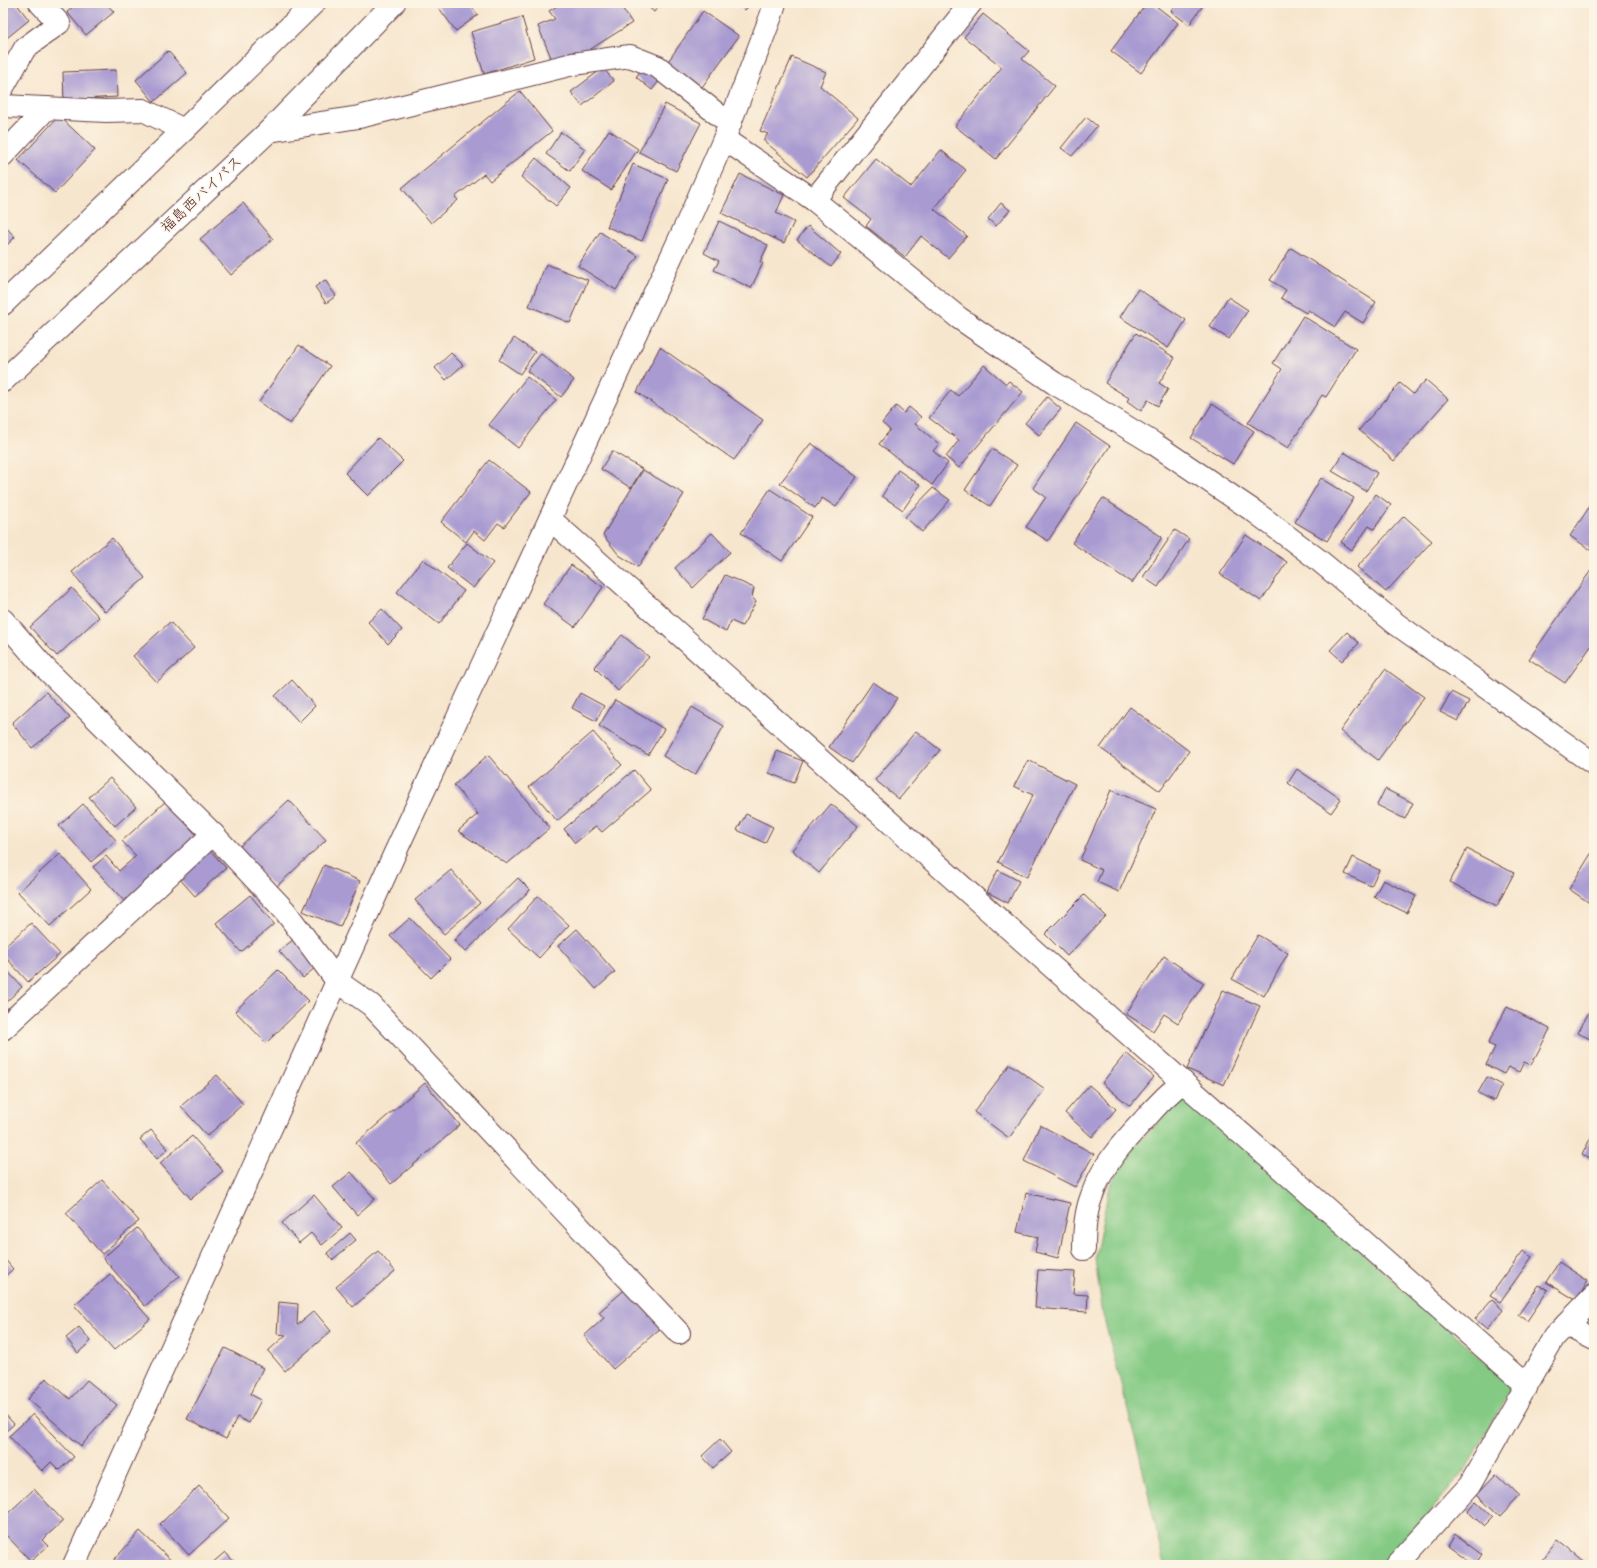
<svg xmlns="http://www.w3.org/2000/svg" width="1597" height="1568" font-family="'Shantell Sans','Klee One',sans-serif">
  <rect width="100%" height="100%" fill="#fcf5e5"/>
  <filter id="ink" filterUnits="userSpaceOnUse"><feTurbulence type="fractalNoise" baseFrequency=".025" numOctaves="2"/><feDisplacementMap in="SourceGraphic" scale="8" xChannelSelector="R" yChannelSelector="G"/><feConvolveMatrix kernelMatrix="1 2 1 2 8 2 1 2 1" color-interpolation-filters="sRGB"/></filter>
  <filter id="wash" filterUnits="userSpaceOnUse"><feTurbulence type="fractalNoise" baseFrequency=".012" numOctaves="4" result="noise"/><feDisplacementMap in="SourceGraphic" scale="16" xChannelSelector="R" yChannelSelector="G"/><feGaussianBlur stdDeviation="0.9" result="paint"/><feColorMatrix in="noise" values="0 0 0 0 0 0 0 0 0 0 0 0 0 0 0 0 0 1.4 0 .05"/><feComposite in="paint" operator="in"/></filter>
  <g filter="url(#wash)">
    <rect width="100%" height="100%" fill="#f7e6ce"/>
    <polygon fill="#84ca84" stroke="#677458" points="1188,1097 1512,1386 1466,1469 1404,1543 1381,1565 1164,1565 1140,1457 1103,1315 1095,1259 1108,1193 1123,1157 1164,1117"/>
    <g id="blocks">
      <g fill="#a99bd2">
        <polygon points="3,3 16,3 29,20 3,41"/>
        <polygon points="78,3 106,3 114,12 86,35 67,12"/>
        <polygon points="469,3 478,15 456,31 436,4"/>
        <polygon points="562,3 619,3 632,23 578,57 575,51 552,60 538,26 555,19 549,11"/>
        <polygon points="644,3 662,3 654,12"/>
        <polygon points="736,3 751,3 745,10"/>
        <polygon points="1147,3 1152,3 1178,23 1141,73 1111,51"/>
        <polygon points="1177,3 1203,3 1204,4 1189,25 1171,11"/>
        <polygon points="703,11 739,36 702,87 667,63"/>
        <polygon points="983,14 1029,51 1022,59 1055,86 996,159 955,126 1002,67 964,37"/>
        <polygon points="522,17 534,58 484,74 471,32"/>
        <polygon points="168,51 187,73 154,102 136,80"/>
        <polygon points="792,57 826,72 820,86 858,118 807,177 763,140 768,134 760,131"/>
        <polygon points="603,68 614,81 582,106 571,92"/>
        <polygon points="642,69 659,81 652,90 636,77"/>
        <polygon points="116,70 117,97 64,100 63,72"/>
        <polygon points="520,91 552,131 490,181 484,174 455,197 458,200 431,223 402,188"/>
        <polygon points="665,104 701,123 676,171 639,152"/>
        <polygon points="59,116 95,150 55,193 18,160"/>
        <polygon points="1086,117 1097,126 1072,156 1061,148"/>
        <polygon points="609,130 638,149 611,190 582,171"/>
        <polygon points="561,132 585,149 570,171 546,154"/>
        <polygon points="941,150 966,170 934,209 967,236 948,258 921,236 905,257 866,226 871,219 844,198 876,159 911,187"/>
        <polygon points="536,158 571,188 556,206 521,177"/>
        <polygon points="633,164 668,179 642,241 607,227"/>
        <polygon points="740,174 784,195 776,213 794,222 784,243 721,213"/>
        <polygon points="243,203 273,239 231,275 200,239"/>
        <polygon points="1001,203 1010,210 996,226 988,219"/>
        <polygon points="719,221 768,245 760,262 763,263 751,288 714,270 719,261 704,253"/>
        <polygon points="3,224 15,237 3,249"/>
        <polygon points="808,226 841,254 831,267 797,240"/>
        <polygon points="600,232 638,256 616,290 578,266"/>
        <polygon points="1291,248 1376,302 1363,323 1345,312 1335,327 1308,310 1306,313 1281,298 1286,290 1270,280"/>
        <polygon points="546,264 588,280 570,323 529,306"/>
        <polygon points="325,280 336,296 326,303 315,287"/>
        <polygon points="1138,289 1186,320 1168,348 1120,317"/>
        <polygon points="1228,297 1248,310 1229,339 1210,327"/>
        <polygon points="1303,316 1356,349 1326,397 1322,395 1288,448 1248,423 1282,369 1273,363"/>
        <polygon points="1136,333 1175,358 1159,383 1168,389 1158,406 1148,400 1141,411 1127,401 1129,398 1105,383"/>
        <polygon points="514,338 535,352 520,374 499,360"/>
        <polygon points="299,345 330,366 290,424 259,402"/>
        <polygon points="660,347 763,420 734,460 637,392"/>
        <polygon points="451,353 463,365 446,380 435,368"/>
        <polygon points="541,354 574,380 561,397 527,371"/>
        <polygon points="984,365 1006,384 1009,381 1023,392 959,468 946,457 959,440 929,418 951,390 958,396"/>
        <polygon points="527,377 556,400 518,448 489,425"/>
        <polygon points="1426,380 1448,399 1394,461 1359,430 1400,383 1413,394"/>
        <polygon points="1047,397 1061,409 1039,435 1025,423"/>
        <polygon points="1212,404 1254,431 1233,464 1191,438"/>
        <polygon points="896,406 904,413 909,407 921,417 915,424 939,444 933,451 948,463 932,485 879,444 890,430 882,423"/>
        <polygon points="1076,423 1110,446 1048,541 1026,527 1046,497 1033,488"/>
        <polygon points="378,438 403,461 368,496 345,473"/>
        <polygon points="811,443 857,477 836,507 822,498 815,508 780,483"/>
        <polygon points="992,449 1017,465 990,506 965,490"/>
        <polygon points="612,451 642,469 631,488 601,469"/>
        <polygon points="1344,452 1377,473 1366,491 1332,471"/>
        <polygon points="489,460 531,492 504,527 498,523 485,540 474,531 466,542 441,522"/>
        <polygon points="643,470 684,494 638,567 619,555 603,535"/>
        <polygon points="898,470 920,485 903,510 882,496"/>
        <polygon points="1321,478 1354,498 1327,541 1295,522"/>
        <polygon points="933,488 950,500 922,532 905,517"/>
        <polygon points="770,489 812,517 782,561 741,533"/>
        <polygon points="1376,494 1391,505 1374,529 1369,526 1352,550 1341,542"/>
        <polygon points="1103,498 1162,537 1132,583 1072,543"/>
        <polygon points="1594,500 1594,552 1570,536"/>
        <polygon points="1404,516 1432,541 1386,592 1357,567"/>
        <polygon points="1175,530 1189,539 1158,587 1143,577"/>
        <polygon points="712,533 730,552 693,588 675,568"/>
        <polygon points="1246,535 1287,562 1261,601 1220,574"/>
        <polygon points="112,538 145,578 105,612 72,572"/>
        <polygon points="467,543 493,563 473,588 447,568"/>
        <polygon points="423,559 464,591 439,624 397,592"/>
        <polygon points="571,565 603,587 575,627 543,604"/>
        <polygon points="1594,566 1594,642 1565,683 1529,659"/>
        <polygon points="725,575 754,588 752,597 756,602 742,626 731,621 726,632 702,619"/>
        <polygon points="72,588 99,617 57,656 30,627"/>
        <polygon points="382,609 402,630 388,644 368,622"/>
        <polygon points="170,622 194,648 157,682 133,656"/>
        <polygon points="1347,632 1359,643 1342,661 1330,650"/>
        <polygon points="622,635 649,657 618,691 594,667"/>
        <polygon points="1385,669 1424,697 1378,760 1340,731"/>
        <polygon points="292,680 315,706 299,722 275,696"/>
        <polygon points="873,682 897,698 852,763 829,747"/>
        <polygon points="46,692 70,718 32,748 12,723"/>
        <polygon points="1451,692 1469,701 1458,721 1440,712"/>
        <polygon points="580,693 604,706 596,721 572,708"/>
        <polygon points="615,700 664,729 648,755 599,726"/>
        <polygon points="692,707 724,726 695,775 663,756"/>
        <polygon points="1130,707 1189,751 1160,791 1100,748"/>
        <polygon points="916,731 940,750 899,799 875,780"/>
        <polygon points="593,732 622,765 557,821 529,787"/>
        <polygon points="777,751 803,761 794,783 769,773"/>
        <polygon points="488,755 550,828 507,864 458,831 478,814 454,785"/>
        <polygon points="1028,760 1075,784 1027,877 998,862 1033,795 1014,786"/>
        <polygon points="1297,769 1341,799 1331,813 1288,783"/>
        <polygon points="634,770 651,790 602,832 596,826 575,843 564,829"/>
        <polygon points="110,778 136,807 115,826 89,797"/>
        <polygon points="1385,789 1413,803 1405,819 1377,805"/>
        <polygon points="1111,790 1156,809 1119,892 1097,882 1102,870 1080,860"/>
        <polygon points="289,800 326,840 275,888 238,848"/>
        <polygon points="166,801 199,838 126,903 93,867 106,856 119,871 136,856 122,841"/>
        <polygon points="83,804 116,840 91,862 59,826"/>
        <polygon points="831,804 858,826 819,873 792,850"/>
        <polygon points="746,814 773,827 765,843 737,830"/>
        <polygon points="208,848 226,868 195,896 177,876"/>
        <polygon points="1467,849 1514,873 1497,906 1450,882"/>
        <polygon points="1594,849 1594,906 1569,889"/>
        <polygon points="60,854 91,889 50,926 18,892"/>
        <polygon points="1353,857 1379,870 1371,886 1345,874"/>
        <polygon points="324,865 360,881 340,927 303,911"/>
        <polygon points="451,870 480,903 444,934 415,900"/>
        <polygon points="998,870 1019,881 1008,903 987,892"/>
        <polygon points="518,878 530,890 465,952 454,940"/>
        <polygon points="1383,880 1416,896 1407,913 1374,897"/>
        <polygon points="250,895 274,924 241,952 216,923"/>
        <polygon points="1084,895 1106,916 1067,956 1045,934"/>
        <polygon points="538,896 569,925 539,958 508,929"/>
        <polygon points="410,918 450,959 431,978 390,936"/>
        <polygon points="31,923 60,954 28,982 3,954 3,948"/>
        <polygon points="577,929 615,972 596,989 558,946"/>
        <polygon points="1258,935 1288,953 1264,996 1232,979"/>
        <polygon points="294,939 317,966 303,978 279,951"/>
        <polygon points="1164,956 1204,983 1178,1023 1164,1014 1153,1031 1126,1014"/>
        <polygon points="3,966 22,987 4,1004 8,1009 3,1014"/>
        <polygon points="278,970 309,1001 266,1043 235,1011"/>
        <polygon points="1223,990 1260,1006 1224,1085 1187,1069"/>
        <polygon points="1507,1007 1550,1029 1531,1065 1524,1062 1519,1072 1508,1067 1504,1074 1486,1065 1495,1047 1488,1044"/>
        <polygon points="1590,1010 1594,1012 1594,1041 1578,1033"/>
        <polygon points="1126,1053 1154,1077 1130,1106 1102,1083"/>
        <polygon points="1010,1064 1045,1089 1009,1138 974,1112"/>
        <polygon points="217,1075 243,1104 207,1136 181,1106"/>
        <polygon points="1487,1077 1502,1085 1494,1101 1478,1093"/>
        <polygon points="425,1083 460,1125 391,1184 356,1143"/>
        <polygon points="1089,1085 1116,1109 1092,1137 1065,1113"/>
        <polygon points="1040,1125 1094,1154 1075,1187 1024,1161"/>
        <polygon points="151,1130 168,1149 157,1159 140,1139"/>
        <polygon points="1593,1133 1594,1134 1594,1162 1582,1155"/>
        <polygon points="192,1136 223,1171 191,1199 160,1163"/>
        <polygon points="351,1172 375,1199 357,1215 333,1187"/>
        <polygon points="102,1180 139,1221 102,1254 66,1213"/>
        <polygon points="1026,1193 1070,1203 1058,1258 1035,1252 1038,1237 1017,1232"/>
        <polygon points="314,1195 342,1228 322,1245 311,1233 299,1243 282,1223"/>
        <polygon points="137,1228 179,1276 145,1306 103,1258"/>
        <polygon points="350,1233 356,1240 332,1260 327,1253"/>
        <polygon points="378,1251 395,1271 353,1307 336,1287"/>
        <polygon points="1523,1251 1532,1257 1500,1302 1490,1296"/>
        <polygon points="3,1257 13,1269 3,1278"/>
        <polygon points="1559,1262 1588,1281 1576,1300 1546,1282"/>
        <polygon points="1038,1270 1075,1272 1073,1294 1088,1295 1087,1312 1035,1308"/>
        <polygon points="110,1274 150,1319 114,1350 74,1305"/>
        <polygon points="1539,1285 1548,1290 1527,1321 1518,1315"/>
        <polygon points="628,1287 662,1327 613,1369 584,1336 604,1318 599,1312"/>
        <polygon points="1492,1300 1503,1310 1487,1329 1475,1319"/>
        <polygon points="279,1302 298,1304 297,1325 314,1311 331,1331 285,1371 268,1351 286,1335 277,1334"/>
        <polygon points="79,1327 91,1341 78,1353 66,1338"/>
        <polygon points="225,1348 263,1368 250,1394 261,1400 249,1423 237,1417 226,1439 187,1419"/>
        <polygon points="46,1378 70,1399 87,1380 117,1405 81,1446 28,1399"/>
        <polygon points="3,1412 14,1424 3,1434"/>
        <polygon points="33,1414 74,1457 59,1470 51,1462 42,1471 9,1436"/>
        <polygon points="720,1439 731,1452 713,1468 702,1456"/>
        <polygon points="1496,1474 1519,1496 1500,1516 1477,1494"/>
        <polygon points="199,1486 229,1518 189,1555 160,1524"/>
        <polygon points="34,1489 63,1521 42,1540 48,1546 31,1561 3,1532 3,1518"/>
        <polygon points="1476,1501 1493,1517 1484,1526 1467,1511"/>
        <polygon points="140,1531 176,1565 117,1565 113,1561"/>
        <polygon points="1455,1534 1482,1554 1475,1565 1448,1545"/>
        <polygon points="1558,1540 1589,1565 1538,1565"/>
        <polygon points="225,1552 237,1565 210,1565"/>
      </g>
    </g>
  </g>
  <g filter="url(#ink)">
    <use href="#blocks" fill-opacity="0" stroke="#643d43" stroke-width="1"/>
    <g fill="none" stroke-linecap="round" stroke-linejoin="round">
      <defs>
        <g id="minor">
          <polyline points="3,87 25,48 59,23 40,3"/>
          <polyline points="3,106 106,111 143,110 184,130"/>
          <polyline points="269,131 359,117 573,64 630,56 658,67 730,124"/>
          <polyline points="724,139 814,200 959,318 1054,383 1153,443 1255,512 1316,558 1395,623 1594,764"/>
          <polyline points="3,155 47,108"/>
          <polyline points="814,200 971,3"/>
          <polyline points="550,519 1050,965 1522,1381 1526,1388"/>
          <polyline points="3,620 44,667 213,834 285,911 337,981 371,1005 679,1333"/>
          <polyline points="3,1029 213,834"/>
          <path d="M 1084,1249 C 1084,1232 1085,1214 1091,1198 C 1101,1167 1122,1143 1144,1120 C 1156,1106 1168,1093 1183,1082"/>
          <polyline points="1566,1325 1594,1339"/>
          <polyline points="74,1565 394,855 693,210 724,139 771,16 775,3"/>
          <polyline points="1397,1565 1470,1485 1554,1337 1594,1296"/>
        </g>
        <g id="highway">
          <polyline points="3,304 184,130 314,3"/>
          <polyline points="3,381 269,131 394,3"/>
        </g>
      </defs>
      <use href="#minor" stroke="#643d43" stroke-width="24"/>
      <use href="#highway" stroke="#643d43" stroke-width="24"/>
      <use href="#minor" stroke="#fff" stroke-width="22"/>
      <use href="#highway" stroke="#fff" stroke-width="22"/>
    </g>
  </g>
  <g text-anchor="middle" stroke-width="3" stroke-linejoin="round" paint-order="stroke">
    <g font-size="15" fill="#4a1f2b" stroke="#fcf5e5">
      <text transform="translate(201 194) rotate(-43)" y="5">福島西バイパス</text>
    </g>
  </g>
  <rect width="1597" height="1568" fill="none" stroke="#fcf5e5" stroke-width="16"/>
</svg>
